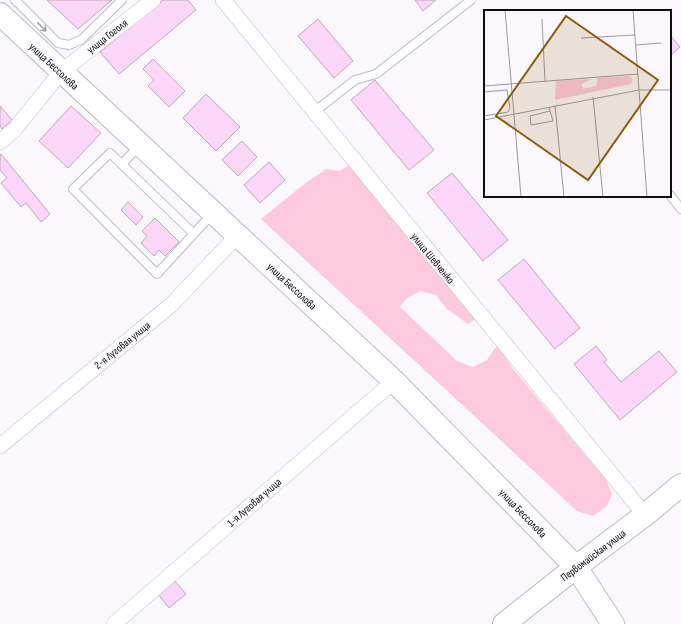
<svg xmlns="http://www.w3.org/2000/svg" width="681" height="624" font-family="'Sofia Sans Condensed',sans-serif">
  <rect width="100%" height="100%" fill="#faf8fc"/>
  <polygon fill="#fdcadd" points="349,165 476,319 468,324 447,309 436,295 420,291 407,298 400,307 457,361 473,367 487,360 497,345 513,369 606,480 612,494 607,506 593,516 577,511 261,219 303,185 326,169 340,171"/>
  <g fill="#fcd6f8" stroke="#bcacba">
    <polygon points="47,0 112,0 78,29"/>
    <polygon points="163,0 188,0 196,10 119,74 100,52"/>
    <polygon points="415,0 436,0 423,11"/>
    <polygon points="318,19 353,61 334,78 298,36"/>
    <polygon points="670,35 680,47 670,56"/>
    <polygon points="153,59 185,91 169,107 148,86 154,80 143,69"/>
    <polygon points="375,80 434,150 409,170 351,100"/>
    <polygon points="206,94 240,127 216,151 183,118"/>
    <polygon points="0,106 12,120 2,129 0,126"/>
    <polygon points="71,106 101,133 68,168 39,141"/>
    <polygon points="242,141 257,157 238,176 222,160"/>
    <polygon points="1,154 50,214 41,222 26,203 21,207 1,183 7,178 0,170 0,155"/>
    <polygon points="269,162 285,180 260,203 244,185"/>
    <polygon points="452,173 508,240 483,261 427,193"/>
    <polygon points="128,202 143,217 136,225 121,210"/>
    <polygon points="155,218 179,242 165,256 159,250 154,256 141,243 147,236 142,231"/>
    <polygon points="524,259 580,328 555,349 498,280"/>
    <polygon points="596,346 607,360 604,362 621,382 659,351 677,372 620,420 574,364"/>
    <polygon points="174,580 186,594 169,608 157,593"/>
  </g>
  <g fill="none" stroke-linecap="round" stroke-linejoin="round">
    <defs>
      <g id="lane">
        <polyline points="15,0 58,43 69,45 81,40 122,0"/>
        <polyline points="314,112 355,80 376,74 471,0"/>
        <polyline points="122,164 139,146"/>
        <polyline points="670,195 681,209"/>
        <polyline points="194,234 110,153 73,189 157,274 212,214"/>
      </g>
      <g id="street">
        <polyline points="223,0 645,515"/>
        <polyline points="0,142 14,130 61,72 153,0"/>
        <polyline points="0,446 171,305 237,236"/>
        <polyline points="114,624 394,381"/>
      </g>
      <g id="secondary">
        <polyline points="0,14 394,381 576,567 613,624"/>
        <polyline points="504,624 576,567 645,515 681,485"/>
      </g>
    </defs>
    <use href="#lane" stroke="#c1b8cb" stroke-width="10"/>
    <use href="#street" stroke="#c1b8cb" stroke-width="16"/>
    <use href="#secondary" stroke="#c1b8cb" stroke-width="24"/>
    <use href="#lane" stroke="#fff" stroke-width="8"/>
    <use href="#street" stroke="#fff" stroke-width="15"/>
    <use href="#secondary" stroke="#fff" stroke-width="22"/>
  </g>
  <defs><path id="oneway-shaft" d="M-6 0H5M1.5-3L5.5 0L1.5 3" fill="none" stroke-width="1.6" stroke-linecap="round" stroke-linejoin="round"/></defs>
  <use stroke="#9f9ea1" href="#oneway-shaft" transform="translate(42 27) rotate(45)"/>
  <g text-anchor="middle" stroke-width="3" stroke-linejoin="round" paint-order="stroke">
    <g font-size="11" fill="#0f0c13" stroke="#faf8fc">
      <text transform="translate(107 36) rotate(-38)" y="4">улица Гоголя</text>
      <text transform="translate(54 66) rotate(43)" y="4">улица Бессолова</text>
      <text transform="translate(433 258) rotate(51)" y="4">улица Шевченко</text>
      <text transform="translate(292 286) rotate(43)" y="4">улица Бессолова</text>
      <text transform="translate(122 345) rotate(-39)" y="4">2-я Луговая улица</text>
      <text transform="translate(254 502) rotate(-41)" y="4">1-я Луговая улица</text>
      <text transform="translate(523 513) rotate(46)" y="4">улица Бессолова</text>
      <text transform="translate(593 555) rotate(-37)" y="4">Первомайская улица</text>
    </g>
  </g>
  <g transform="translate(484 10)">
    <rect width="187" height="187" fill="#faf8fc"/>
    <path d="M 145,66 L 149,69 L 147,74 L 71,90 L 72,71 L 108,69 L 98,74 L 99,79 L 112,76 L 114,68 Z" fill="#fdcadd"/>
    <path fill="none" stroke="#9c9a9f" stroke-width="1" d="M 21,0 L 37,187M 149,0 L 163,187M 58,9 L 61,71M 97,28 L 151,25M 152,35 L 177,33M 0,76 L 154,64M 155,80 L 187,80M 0,82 L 23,80 L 26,98 L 24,102 L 0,106M 109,87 L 119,187M 71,95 L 80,187M 65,97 L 66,101 L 69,111 L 47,115 L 46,106 L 66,101M 0,110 L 155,80"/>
    <path fill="#905a0e" fill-opacity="0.15" stroke="#905a0e" stroke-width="2" d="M 82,6 L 174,70 L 104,170 L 12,106 Z"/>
    <rect width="187" height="187" fill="none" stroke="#0f0c13" stroke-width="2"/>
  </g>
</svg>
